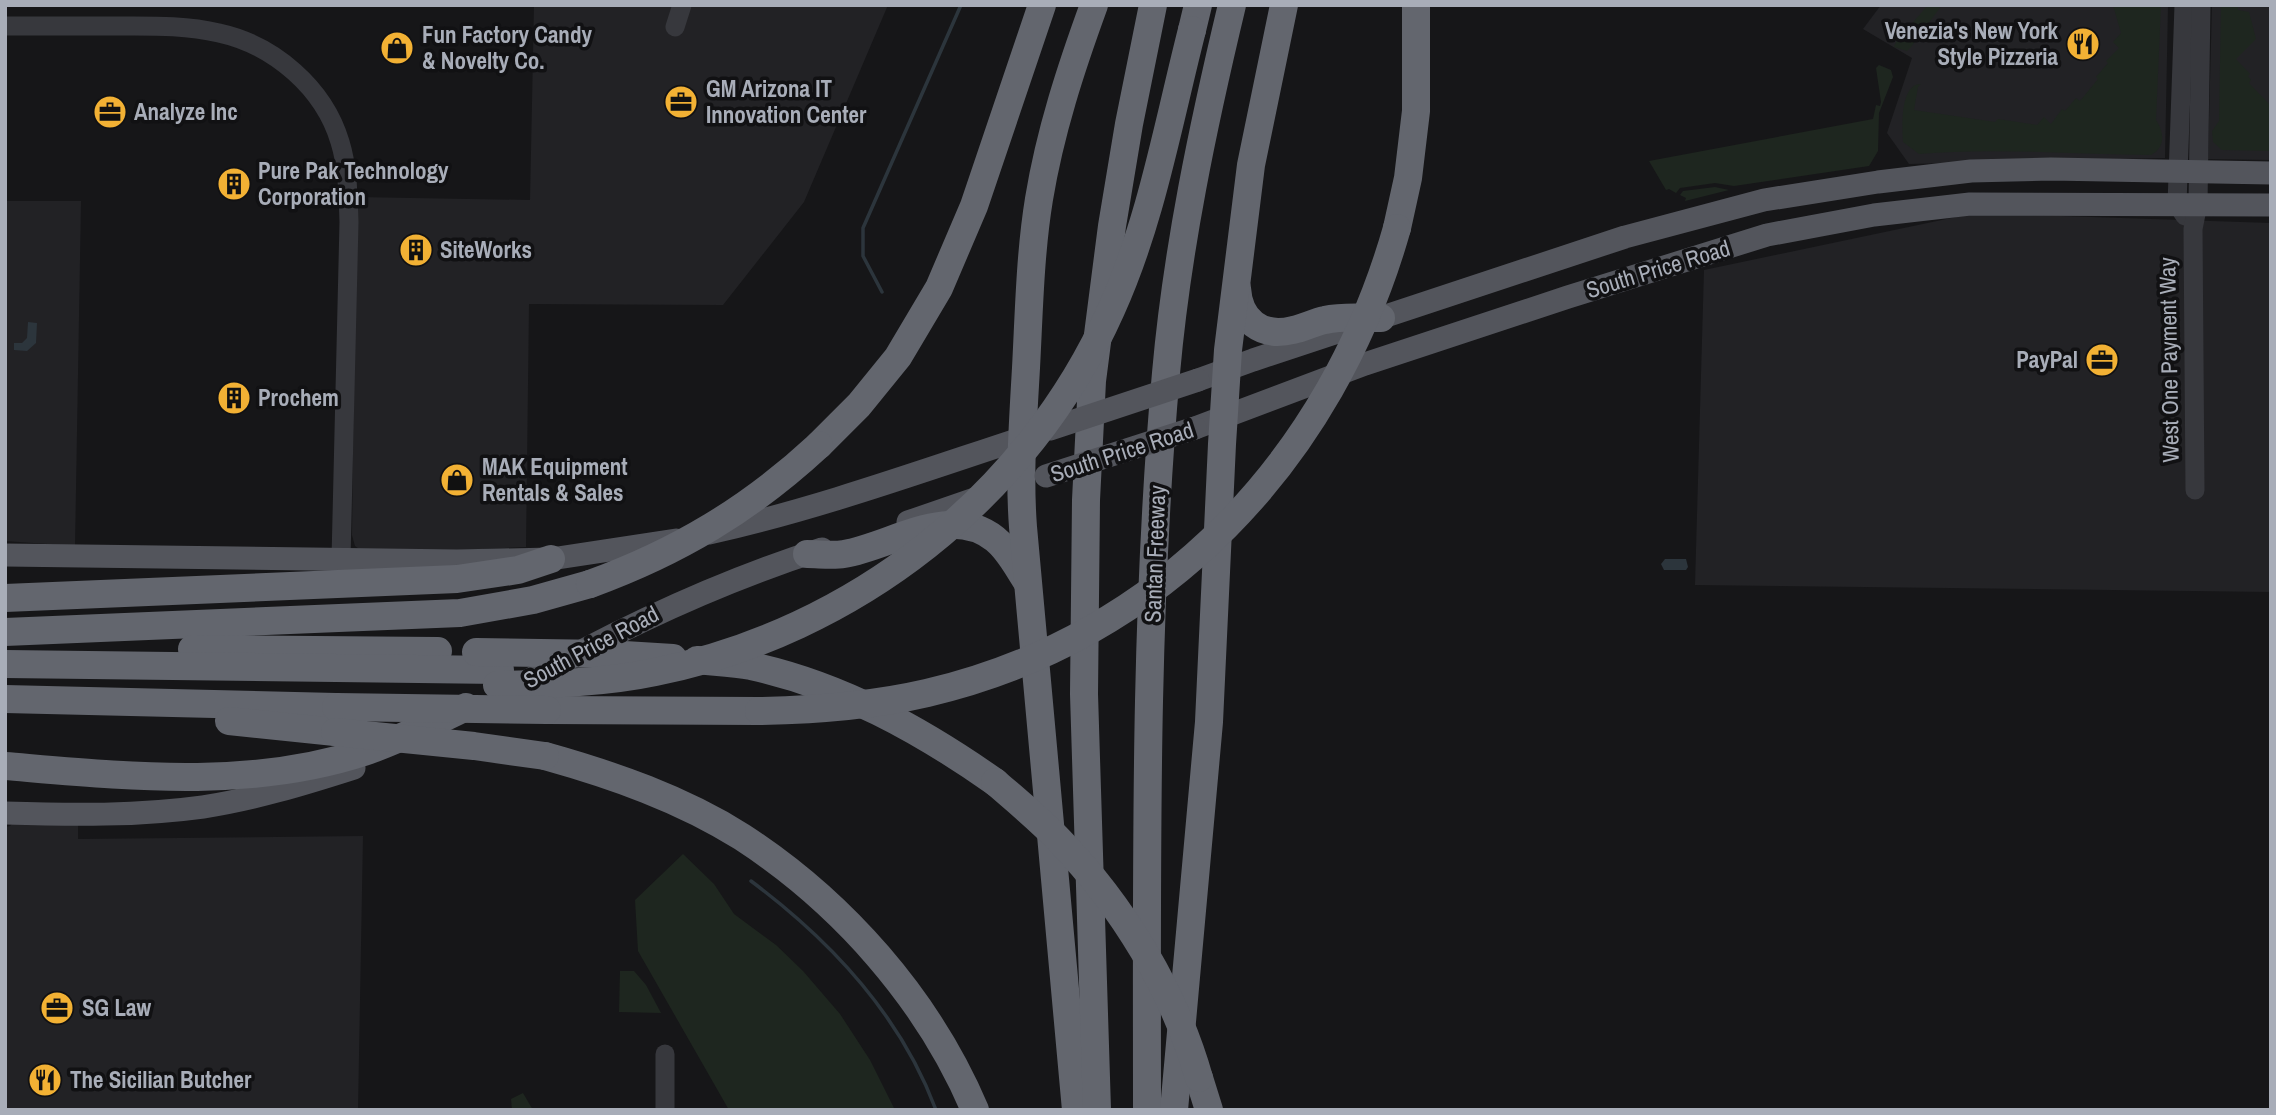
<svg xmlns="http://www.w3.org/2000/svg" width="2276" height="1115" font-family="'Archivo Narrow',sans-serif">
  <rect width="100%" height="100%" fill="#161618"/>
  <g fill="#222225">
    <polygon points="534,5 888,5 804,202 723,305 529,304 526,547 417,552 362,551 355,546 352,535 356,197 530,200"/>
    <polygon points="1881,5 2168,5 2165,158 1909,164 1887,133 1912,58 1863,29"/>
    <polygon points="2212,5 2271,5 2271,160 2208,159"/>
    <polygon points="5,201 81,201 75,546 5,541"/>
    <polygon points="1975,213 2271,223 2271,592 1695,585 1704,270"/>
    <polygon points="16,820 78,821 78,839 363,836 358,1110 5,1110 5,827 10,826"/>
  </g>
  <g fill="#1e261f">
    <polygon points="1928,5 1942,5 1911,47 1907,51 1894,47 1896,42"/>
    <path d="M 2113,5 L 2161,5 L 2156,120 C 2164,132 2166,147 2151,155 C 2074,155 1996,147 1919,154 L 1903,142 C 1902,126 1900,84 1921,84 L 1918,87 L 1914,110 L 1995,122 L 1998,119 L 2037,125 L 2044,117 L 2051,124 L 2062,109 L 2065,111 L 2076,98 L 2080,101 L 2098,79 L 2096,77 L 2108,63 L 2106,61 L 2119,48 L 2113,42 L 2121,33 Z"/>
    <polygon points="2221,5 2238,7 2238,10 2249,12 2256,39 2236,59 2250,74 2248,76 2251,80 2249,83 2271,106 2271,151 2222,150 2213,142 2212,131 2219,121"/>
    <polygon points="1879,65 1891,70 1893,77 1879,113 1878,151 1869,166 1734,186 1715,183 1680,188 1676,193 1669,189 1666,190 1649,161 1873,119 1876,105 1880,106 1881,102 1876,68"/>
    <polygon points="1715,187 1729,190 1685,201 1686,198 1680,195 1683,191"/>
    <polygon points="683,854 714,884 734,914 776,945 803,971 840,1014 870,1060 895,1110 729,1110 638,951 635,900"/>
    <polygon points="620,971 634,971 646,985 661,1013 619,1012"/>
    <polygon points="523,1093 533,1110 512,1110 511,1099"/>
  </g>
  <g fill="#2c353c">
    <polygon points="28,322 37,323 36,343 27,351 14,350 14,343 22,343 27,338"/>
    <polygon points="1665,559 1686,559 1688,567 1686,570 1664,570 1661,564"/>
  </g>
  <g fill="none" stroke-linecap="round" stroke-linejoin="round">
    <g stroke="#2c353c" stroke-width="3.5">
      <polyline points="882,292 863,256 863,228 961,5"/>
      <path d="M 751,881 C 830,940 901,1016 936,1110"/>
    </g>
    <g stroke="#37383d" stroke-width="19">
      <polyline points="2184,5 2177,204 2185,216"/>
      <path d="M 5,26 C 43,26 80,26 118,26 C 151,26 185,25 219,33 C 274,45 324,88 340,142 C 348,168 348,195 349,222 L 341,559"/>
      <polyline points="675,27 682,5"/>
      <polyline points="2195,490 2193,229 2198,204 2201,5"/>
      <polyline points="665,1110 665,1054"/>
    </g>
    <g stroke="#53555c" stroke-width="23">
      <polyline points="1198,380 1253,360 1625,237 1764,200 1878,182 1971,171 2051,169 2271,173"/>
      <polyline points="1195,428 1365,364 1568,297 1767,235 1874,215 1970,204 2271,205"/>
      <polyline points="908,522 975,499"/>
      <path d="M 709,533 C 821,508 930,468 1038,433"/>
      <polyline points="5,555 457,561 551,559 676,540"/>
      <path d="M 522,684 C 618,629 716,583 822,549"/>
      <path d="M 5,813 C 71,815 138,816 203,807 C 255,799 304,784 354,768"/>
    </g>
    <g stroke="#63666e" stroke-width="28">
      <polyline points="1192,30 1198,5"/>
      <polyline points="1397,228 1408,178 1416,111 1416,5"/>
      <path d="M 1237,288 C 1239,320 1261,338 1293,330 C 1304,328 1314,322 1325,320 C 1343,316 1362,318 1381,318"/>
      <polyline points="819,445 859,405 898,357 939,288 974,206 1042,5"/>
      <path d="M 807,554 C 819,554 832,556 844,554 C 892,546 949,503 995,539 C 1009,550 1017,567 1027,582"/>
      <polyline points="5,598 457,579 518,570 551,559"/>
      <polyline points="5,632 460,613 533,600 590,584"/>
      <polyline points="192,649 438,651"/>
      <path d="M 697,660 C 715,662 733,663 751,666 C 840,685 921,730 995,782"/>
      <polyline points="5,664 500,670"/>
      <polyline points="5,699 336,707"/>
      <polyline points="547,710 759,711"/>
      <polyline points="229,721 335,732"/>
      <path d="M 545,756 C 613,775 682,799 742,837 C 842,902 928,999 975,1110"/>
      <path d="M 5,766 C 124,776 248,790 364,752 C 399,740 433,723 466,707"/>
      <polyline points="1199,1078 1209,1110"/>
      <path d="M 1076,1110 L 1023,527 C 1019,474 1023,421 1026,368 C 1029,312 1030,254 1039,199 C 1050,132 1071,68 1094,5"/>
      <polyline points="1097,1110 1084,694 1086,500 1092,381 1112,226 1129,124 1153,5"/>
      <path d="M 1147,1110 C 1147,864 1144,618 1166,373 C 1177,249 1203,126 1232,5"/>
      <polyline points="1174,1110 1209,722 1222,444 1228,350 1251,165 1284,5"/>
    </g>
    <g stroke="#53555c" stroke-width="23">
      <polyline points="1050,429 1198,380"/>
      <polyline points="1046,476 1195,428"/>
    </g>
    <g stroke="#63666e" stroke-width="28">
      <path d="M 590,584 C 678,552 750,509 819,445"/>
      <polyline points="476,652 608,654 673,658"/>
      <path d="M 497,685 C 550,684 603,683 655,672 C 854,632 1028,496 1111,310 C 1151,222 1168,124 1192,30"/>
      <polyline points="336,707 547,710"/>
      <path d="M 759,711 C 815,710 871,706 927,693 C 1163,638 1332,458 1397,228"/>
      <polyline points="335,732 474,746 545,756"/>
      <path d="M 995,782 C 1017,801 1039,819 1059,840 C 1122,905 1174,990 1199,1078"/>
    </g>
  </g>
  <defs>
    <symbol id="restaurant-disc" viewBox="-11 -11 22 22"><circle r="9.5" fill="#f2b134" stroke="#111113"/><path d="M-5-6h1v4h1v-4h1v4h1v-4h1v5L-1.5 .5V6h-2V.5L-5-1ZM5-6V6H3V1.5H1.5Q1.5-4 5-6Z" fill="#111"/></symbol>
    <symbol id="shop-disc" viewBox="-11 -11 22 22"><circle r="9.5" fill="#f2b134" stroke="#111113"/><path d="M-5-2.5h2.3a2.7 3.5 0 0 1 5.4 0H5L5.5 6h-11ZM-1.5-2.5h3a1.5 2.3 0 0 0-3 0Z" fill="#111"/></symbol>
    <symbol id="office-disc" viewBox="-11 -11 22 22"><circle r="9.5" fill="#f2b134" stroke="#111113"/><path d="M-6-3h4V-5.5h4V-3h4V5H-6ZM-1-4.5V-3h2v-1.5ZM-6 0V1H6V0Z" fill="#111"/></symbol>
    <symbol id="building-disc" viewBox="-11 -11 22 22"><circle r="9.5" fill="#f2b134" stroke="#111113"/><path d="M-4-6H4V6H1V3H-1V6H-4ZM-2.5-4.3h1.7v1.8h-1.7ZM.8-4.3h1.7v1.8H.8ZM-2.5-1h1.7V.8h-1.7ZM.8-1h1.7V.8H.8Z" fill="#111"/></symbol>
  </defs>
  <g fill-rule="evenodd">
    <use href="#restaurant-disc" x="2064" y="25" width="38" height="38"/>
    <use href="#shop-disc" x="378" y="29" width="38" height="38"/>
    <use href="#office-disc" x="662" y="83" width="38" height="38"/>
    <use href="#office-disc" x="91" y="93" width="38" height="38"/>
    <use href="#building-disc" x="215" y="165" width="38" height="38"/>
    <use href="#building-disc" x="397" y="231" width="38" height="38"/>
    <use href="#office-disc" x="2083" y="341" width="38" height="38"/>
    <use href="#building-disc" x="215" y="379" width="38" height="38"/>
    <use href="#shop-disc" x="438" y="461" width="38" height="38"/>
    <use href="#office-disc" x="38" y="989" width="38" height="38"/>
    <use href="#restaurant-disc" x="26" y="1061" width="38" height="38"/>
  </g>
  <g text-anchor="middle" stroke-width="7" stroke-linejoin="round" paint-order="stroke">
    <g font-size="23" font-weight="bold" fill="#a8adb8" stroke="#111113" text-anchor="start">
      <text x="2058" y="39" text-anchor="end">Venezia's New York<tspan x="2058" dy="26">Style Pizzeria</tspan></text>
      <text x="422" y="43">Fun Factory Candy<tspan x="422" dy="26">&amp; Novelty Co.</tspan></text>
      <text x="706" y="97">GM Arizona IT<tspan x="706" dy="26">Innovation Center</tspan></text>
      <text x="134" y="120">Analyze Inc</text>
      <text x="258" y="179">Pure Pak Technology<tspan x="258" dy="26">Corporation</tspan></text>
      <text x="440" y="258">SiteWorks</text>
      <text x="2078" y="368" text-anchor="end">PayPal</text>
      <text x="258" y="406">Prochem</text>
      <text x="482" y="475">MAK Equipment<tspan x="482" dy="26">Rentals &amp; Sales</tspan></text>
      <text x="82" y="1016">SG Law</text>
      <text x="70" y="1088">The Sicilian Butcher</text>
    </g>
    <g font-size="23" fill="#a8adb8" stroke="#111113">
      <text transform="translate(1658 269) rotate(-17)" y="8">South Price Road</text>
      <text transform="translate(2169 360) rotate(-91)" y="8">West One Payment Way</text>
      <text transform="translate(1122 452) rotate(-18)" y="8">South Price Road</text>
      <text transform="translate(1155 554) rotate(-88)" y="8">Santan Freeway</text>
      <text transform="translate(591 647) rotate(-28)" y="8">South Price Road</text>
    </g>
  </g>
  <rect width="2276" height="1115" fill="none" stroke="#a8adb8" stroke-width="14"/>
</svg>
